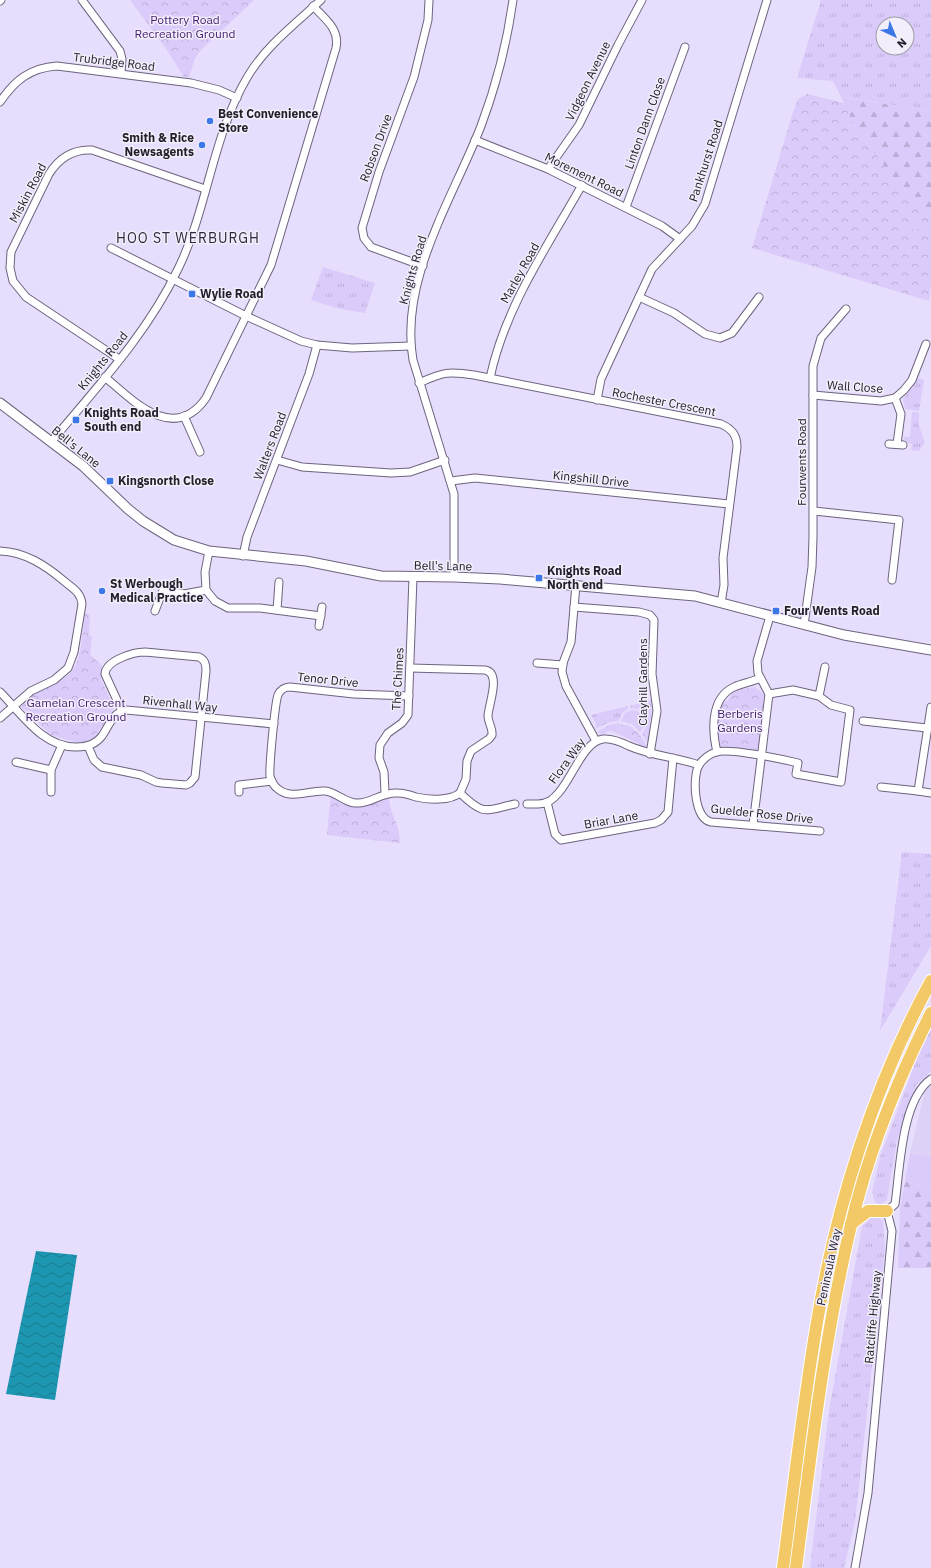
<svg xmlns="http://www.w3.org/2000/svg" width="931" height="1568" font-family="'IBM Plex Sans',sans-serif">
  <defs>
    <pattern id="grass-tufts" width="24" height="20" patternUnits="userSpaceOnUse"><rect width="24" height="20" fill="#dbcbfb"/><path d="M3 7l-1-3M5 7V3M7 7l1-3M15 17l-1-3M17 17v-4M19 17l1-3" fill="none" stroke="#bcaed7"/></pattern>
    <pattern id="forest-firs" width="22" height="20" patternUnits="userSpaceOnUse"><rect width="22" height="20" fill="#dbcbfb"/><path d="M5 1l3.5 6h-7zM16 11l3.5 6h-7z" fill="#bcaed7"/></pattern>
    <pattern id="park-crowns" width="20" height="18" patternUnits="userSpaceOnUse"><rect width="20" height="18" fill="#dbcbfb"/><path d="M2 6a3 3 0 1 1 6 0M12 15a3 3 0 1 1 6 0" fill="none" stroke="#bcaed7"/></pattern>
    <pattern id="water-waves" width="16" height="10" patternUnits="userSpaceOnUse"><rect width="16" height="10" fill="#1d96b1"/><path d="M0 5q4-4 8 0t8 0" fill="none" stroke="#197a90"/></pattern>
  </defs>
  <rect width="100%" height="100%" fill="#e7ddfc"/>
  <polygon fill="#ddd1f6" points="926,1086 931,1087 931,1157 910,1153"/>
  <g fill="url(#grass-tufts)" fill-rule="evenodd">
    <path d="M 821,0 L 931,0 L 931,111 L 841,97 L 833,81 L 797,78 ZM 883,24 L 907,24 L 907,48 L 883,48 Z"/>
    <polygon points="323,267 375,283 365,313 340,309 311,300"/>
    <polygon points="918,378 924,380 919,411 905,409 903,399"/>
    <polygon points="912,412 919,413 919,426 925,443 919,451 911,450 912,444 906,442 903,437 910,437"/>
    <polygon points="653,697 654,698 652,702 648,741 649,744 642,734 647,725 646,715 638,709 630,708 630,706 650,700"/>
    <polygon points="628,706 628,709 622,713 619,721 610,722 595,729 596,724 591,715"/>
    <polygon points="632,710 638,711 644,716 645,726 640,732 632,724 621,721 625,713"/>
    <path d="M 619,723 C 621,734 629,739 640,735 L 647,746 L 640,747 L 638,743 L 612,731 L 608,731 L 603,735 L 597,732 L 609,725 Z"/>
    <polygon points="902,852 931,854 931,946 880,1031"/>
    <polygon points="931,1025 931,1071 916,1085 897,1140 887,1200 880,1205 875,1202 872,1192 880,1157 925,1037"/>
    <polygon points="873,1216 883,1220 885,1248 855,1522 844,1568 810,1568 829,1411 862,1226"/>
  </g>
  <g fill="url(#forest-firs)">
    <polygon points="841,97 931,111 931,211 926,209 893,179 854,125"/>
    <polygon points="905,1181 931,1188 931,1268 898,1268 900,1208"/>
  </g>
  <g fill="url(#park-crowns)">
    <polygon points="130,0 254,0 201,50 195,58 189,77 184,77 165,47"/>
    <polygon points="807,94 844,103 854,125 893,179 926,209 931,211 931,286 929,301 752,248 793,112 798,99"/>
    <path d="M 85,613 L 90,615 L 89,636 L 92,636 L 90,654 L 102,666 L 101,679 L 114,708 L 95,737 L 85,742 L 78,743 L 51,735 L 22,707 C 28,690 60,687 72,671 C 83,656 82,631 85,613 Z"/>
    <polygon points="755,687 765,695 758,749 755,751 721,748 715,736 719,710 724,701 727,701 732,694 733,691"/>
    <path d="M 619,724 L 630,726 L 640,735 C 629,739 622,734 619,724 Z"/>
    <path d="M 331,793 C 349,815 365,807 386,796 L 389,797 C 390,816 400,824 400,843 L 327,835 Z"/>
  </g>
  <g fill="#dbcbfb">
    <polygon points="912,220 929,222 926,231 910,229"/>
    <polygon points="910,1153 931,1157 931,1188 905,1181"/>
  </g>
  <polygon fill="url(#water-waves)" points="36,1251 77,1255 55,1400 6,1394"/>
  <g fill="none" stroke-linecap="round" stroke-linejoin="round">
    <defs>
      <g id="minor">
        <polyline points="82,0 120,51 122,59 121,73"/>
        <polyline points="0,1 1,0"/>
        <path d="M 0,102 C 15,80 30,68 57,66 L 191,83 L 219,90 L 237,98"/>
        <polyline points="475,140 548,169 662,226 680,239"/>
        <polyline points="548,169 579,125 618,45 642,0"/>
        <polyline points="626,207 685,47"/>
        <polyline points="111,248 246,316 301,341 317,345 352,348 411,346"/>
        <polyline points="423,266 371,247 364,238 362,228 379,172 414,77 428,20 429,0"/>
        <polyline points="639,297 674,313 705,334 720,338 732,333 759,297"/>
        <path d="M 119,359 L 26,297 L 13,281 L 10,268 L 11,252 L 49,174 C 59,158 73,149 92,150 L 205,189"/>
        <path d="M 105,377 C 133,401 174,444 206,398 L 271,265 L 336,48 C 340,29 325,19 313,6"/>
        <path d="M 490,378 C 505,307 547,247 582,185"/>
        <path d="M 419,383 C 443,372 449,371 474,375 L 721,424 C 732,429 737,435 737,447 L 723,558 L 724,585 L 721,603"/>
        <polyline points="813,395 881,401 895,398 904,390 912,380 926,344"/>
        <polyline points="895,398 901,414 897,444"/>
        <polyline points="597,400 601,379 652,269 692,226 705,204 767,0"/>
        <polyline points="184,416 200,452"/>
        <path d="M 51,442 C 97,387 147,334 178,269 C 208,208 212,136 248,76 C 266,46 295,24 321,0"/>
        <polyline points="889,444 903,445"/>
        <polyline points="277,460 302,467 391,473 410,472 445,460"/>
        <polyline points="451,481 475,478 729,504"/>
        <polyline points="814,511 899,520 892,580"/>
        <path d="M 0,551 C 25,552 45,565 64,581 C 72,588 81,592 82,604 L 74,652 L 68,668 L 54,680 L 31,691 L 0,718"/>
        <polyline points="243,556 247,537 309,374 317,345"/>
        <path d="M 454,577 L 454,494 L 413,360 C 399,280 453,198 481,126 C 496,86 507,43 513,0"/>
        <polyline points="576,585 571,642 563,663 562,672 566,686 596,741"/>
        <polyline points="206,590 205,572 209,551"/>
        <polyline points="574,607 639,612 650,615 654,620 652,674 657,711 650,754"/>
        <polyline points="277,610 279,582"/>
        <polyline points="155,611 163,590 184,594 206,590 215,601 228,608 260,608 321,616"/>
        <polyline points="804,625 812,567 813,537 813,366 821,338 846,309"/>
        <polyline points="319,626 322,607"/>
        <polyline points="537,663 563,665"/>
        <path d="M 410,668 L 485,670 C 502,673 488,706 488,716 C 488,723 493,728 492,735 L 489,739 L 471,751 L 467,761 L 466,779 L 460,793"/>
        <path d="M 0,692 C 22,714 43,748 77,747 C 87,747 96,744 102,736 C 109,726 112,713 126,710 L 274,724"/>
        <path d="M 769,694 L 793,690 L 819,696 L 831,705 L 850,710 L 841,782 L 796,774 L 798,763 C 782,759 730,748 716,752 C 710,754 703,759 699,765 C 692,777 694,819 711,822 L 820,831"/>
        <path d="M 409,696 L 354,694 L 290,687 C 285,687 280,690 278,695 C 275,702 269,768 270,776 C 271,781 274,786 278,789 C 291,800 309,790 325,791 C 337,792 346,804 358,803 C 372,803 381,792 398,793 C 405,793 410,795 416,797 C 428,800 450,801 460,793 C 485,817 485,810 515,804"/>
        <polyline points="819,696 825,667"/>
        <polyline points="863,721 927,728"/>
        <path d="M 88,746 L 94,760 L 102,767 L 141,775 L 156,782 L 162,783 L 186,785 L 190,783 L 195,777 L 206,671 C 206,664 205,660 199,657 L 145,652 C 134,652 106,660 105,674 L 122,711"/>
        <path d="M 717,752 C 712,731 710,698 734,687 C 743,683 752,682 760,678"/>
        <polyline points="16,762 51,770 62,745"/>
        <polyline points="51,770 51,792"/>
        <polyline points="881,787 918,791 931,707"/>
        <polyline points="918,791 931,793"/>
        <polyline points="239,792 239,785 272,781"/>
        <polyline points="385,793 384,772 379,758 380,745 388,733 402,723 408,715 413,577"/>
        <polyline points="547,802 555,834 561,840 655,823 661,820 668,812 673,758"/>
        <path d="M 527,804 C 533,804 541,805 548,802 C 570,790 580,742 603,739 C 612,738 621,742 629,746 C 652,756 676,757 699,765"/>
        <polyline points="753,825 769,694 758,673 757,661 770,616"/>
        <path d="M 855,1568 L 868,1493 L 892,1231 L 887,1211 L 895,1204 C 900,1170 901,1100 931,1079"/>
      </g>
      <polyline id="tertiary" points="0,403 83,466 128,509 143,521 174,540 209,551 306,561 381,576 454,577 500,579 695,596 844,635 931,650"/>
      <g id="primary">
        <polyline points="851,1224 868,1211 887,1211"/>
        <path d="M 783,1568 C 794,1486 803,1404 817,1322 C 836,1206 874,1085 931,981"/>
        <path d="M 796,1568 C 811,1453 824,1338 851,1225 C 868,1153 898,1079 931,1013"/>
      </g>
    </defs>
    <use href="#minor" stroke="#6d647e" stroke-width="9"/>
    <use href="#tertiary" stroke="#6d647e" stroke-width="11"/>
    <use href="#primary" stroke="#fff" stroke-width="14"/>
    <use href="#minor" stroke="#fff" stroke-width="7"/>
    <use href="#tertiary" stroke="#fff" stroke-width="9"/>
    <use href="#primary" stroke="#f3c967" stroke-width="12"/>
  </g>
  <g fill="#3c77e7" stroke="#f2eefa" stroke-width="1.5">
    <circle cx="210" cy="121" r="4"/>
    <circle cx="202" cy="145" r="4"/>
    <rect x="188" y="290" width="8" height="8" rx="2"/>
    <rect x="72" y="416" width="8" height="8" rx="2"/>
    <rect x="106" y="477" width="8" height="8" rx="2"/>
    <rect x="535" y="574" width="8" height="8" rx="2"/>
    <circle cx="102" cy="591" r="4"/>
    <rect x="772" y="607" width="8" height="8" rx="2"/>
  </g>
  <g text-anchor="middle" stroke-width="3" stroke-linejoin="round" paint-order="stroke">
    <g font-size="12" fill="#441d70" stroke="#f2eefa">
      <text x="185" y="24">Pottery Road<tspan x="185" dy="14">Recreation Ground</tspan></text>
      <text x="76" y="707">Gamelan Crescent<tspan x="76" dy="14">Recreation Ground</tspan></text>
      <text x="740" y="718">Berberis<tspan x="740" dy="14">Gardens</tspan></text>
    </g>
    <g font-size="12" fill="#24202b" stroke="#f2eefa">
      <text transform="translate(114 62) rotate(7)" y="4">Trubridge Road</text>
      <text transform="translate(588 81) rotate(-64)" y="4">Vidgeon Avenue</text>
      <text transform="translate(645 123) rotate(-70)" y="4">Linton Dann Close</text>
      <text transform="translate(376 148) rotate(-70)" y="4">Robson Drive</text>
      <text transform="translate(706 161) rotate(-72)" y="4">Pankhurst Road</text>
      <text transform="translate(584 175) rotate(26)" y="4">Morement Road</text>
      <text transform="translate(28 193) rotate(-62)" y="4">Miskin Road</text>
      <text transform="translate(413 270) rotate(-74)" y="4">Knights Road</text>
      <text transform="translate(520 273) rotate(-61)" y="4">Marley Road</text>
      <text transform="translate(103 361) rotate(-51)" y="4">Knights Road</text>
      <text transform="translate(855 387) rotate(4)" y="4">Wall Close</text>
      <text transform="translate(664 402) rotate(11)" y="4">Rochester Crescent</text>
      <text transform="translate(270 446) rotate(-69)" y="4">Walters Road</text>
      <text transform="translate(76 447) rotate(39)" y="4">Bell's Lane</text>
      <text transform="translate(802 462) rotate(-90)" y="4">Fourwents Road</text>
      <text transform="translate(591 479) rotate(6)" y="4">Kingshill Drive</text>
      <text transform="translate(443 566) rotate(1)" y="4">Bell's Lane</text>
      <text transform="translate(398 679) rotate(-87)" y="4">The Chimes</text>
      <text transform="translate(328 680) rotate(6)" y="4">Tenor Drive</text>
      <text transform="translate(643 682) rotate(-90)" y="4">Clayhill Gardens</text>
      <text transform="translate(180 704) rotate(6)" y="4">Rivenhall Way</text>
      <text transform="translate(567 761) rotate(-54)" y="4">Flora Way</text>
      <text transform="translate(762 814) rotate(6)" y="4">Guelder Rose Drive</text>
      <text transform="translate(611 820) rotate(-10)" y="4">Briar Lane</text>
      <text transform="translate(829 1267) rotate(-78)" y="4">Peninsula Way</text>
      <text transform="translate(873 1317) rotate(-85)" y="4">Ratcliffe Highway</text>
    </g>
    <g font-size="12" font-weight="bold" fill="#24202b" stroke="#f2eefa" text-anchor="start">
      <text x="218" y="118">Best Convenience<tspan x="218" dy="14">Store</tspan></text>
      <text x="194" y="142" text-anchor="end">Smith &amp; Rice<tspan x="194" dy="14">Newsagents</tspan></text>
      <text x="200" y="298">Wylie Road</text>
      <text x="84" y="417">Knights Road<tspan x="84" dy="14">South end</tspan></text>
      <text x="118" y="485">Kingsnorth Close</text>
      <text x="547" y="575">Knights Road<tspan x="547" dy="14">North end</tspan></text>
      <text x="110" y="588">St Werbough<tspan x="110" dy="14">Medical Practice</tspan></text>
      <text x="784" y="615">Four Wents Road</text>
    </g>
    <g font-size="14" letter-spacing="1" fill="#30283f" stroke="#f2eefa">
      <text x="188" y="243">HOO ST WERBURGH</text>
    </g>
  </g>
  <g transform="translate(895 36) rotate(136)"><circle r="19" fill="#f2eefa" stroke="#a09ca7"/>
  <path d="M0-3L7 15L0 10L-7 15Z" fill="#3c77e7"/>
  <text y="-6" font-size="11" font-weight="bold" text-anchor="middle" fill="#24202b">N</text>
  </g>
</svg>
